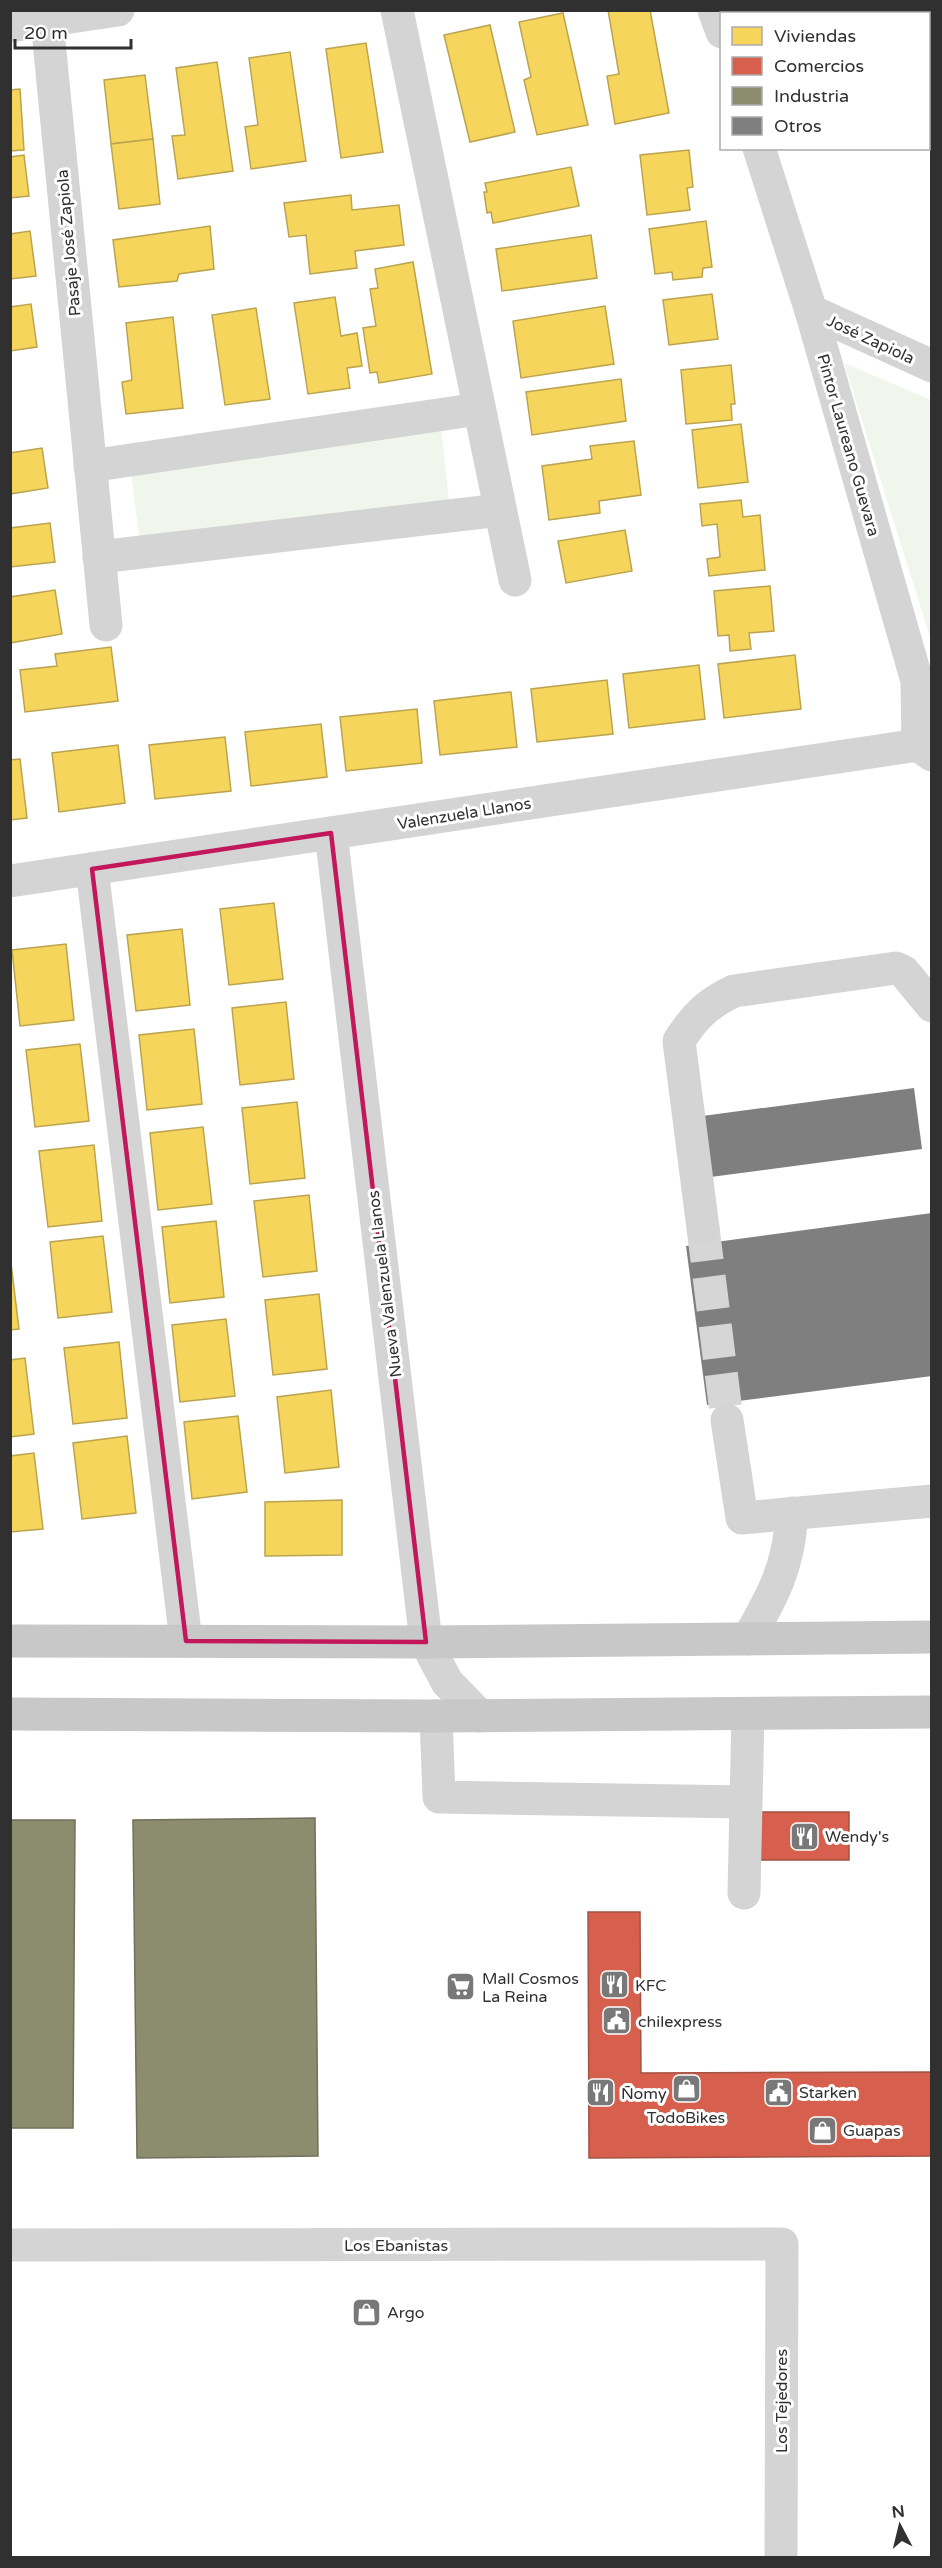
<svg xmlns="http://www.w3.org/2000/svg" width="942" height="2568" font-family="'Varela Round',sans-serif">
  <rect width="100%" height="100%" fill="#fff"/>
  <g fill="#f1f6ec">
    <polygon points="751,11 836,11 835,14 752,14"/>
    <polygon points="844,363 931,400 931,640"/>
    <polygon points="441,426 449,500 139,537 130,463"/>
  </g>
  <g fill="#f6d55c" stroke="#bba44f" stroke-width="1.5">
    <polygon points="608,10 650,10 669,113 615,124 607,76 619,74"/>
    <polygon points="563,13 588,125 537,135 524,80 531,77 519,22"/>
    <polygon points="490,25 515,132 470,142 444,35"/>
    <polygon points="366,43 383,152 341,158 326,49"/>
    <polygon points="290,52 306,161 251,169 245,127 258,125 249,58"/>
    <polygon points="217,62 233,171 178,179 172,136 185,135 176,68"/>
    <polygon points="145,75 153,139 111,144 104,80"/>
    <polygon points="20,89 24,150 10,151 10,90"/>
    <polygon points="153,139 160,204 119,209 111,144"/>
    <polygon points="689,150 693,187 687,188 690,210 647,215 640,155"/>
    <polygon points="24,155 29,196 10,198 10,157"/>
    <polygon points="571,167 579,206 493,223 491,212 487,213 484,192 487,192 485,183"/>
    <polygon points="351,195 352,210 399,205 404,245 355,251 357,268 310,274 306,235 289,237 284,203"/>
    <polygon points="706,221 712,267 703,268 702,277 673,280 672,272 655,274 649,229"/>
    <polygon points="210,226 214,269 179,274 177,281 119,287 113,240"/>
    <polygon points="30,231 36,276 10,279 10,234"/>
    <polygon points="591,235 597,278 502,291 496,249"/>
    <polygon points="413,262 432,374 379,383 377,372 370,373 363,328 376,326 370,289 378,288 375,269"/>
    <polygon points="712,294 718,339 669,345 663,300"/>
    <polygon points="335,297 341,336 357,333 362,366 347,368 350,388 308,394 294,303"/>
    <polygon points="31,304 37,347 10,351 10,307"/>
    <polygon points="605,306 614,364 521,378 513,321"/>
    <polygon points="256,308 270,399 225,405 212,315"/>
    <polygon points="173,317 183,408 126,414 122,382 132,380 126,323"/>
    <polygon points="731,365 735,404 731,404 732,420 686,424 681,370"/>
    <polygon points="621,379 626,421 532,435 526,392"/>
    <polygon points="741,424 748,482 698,488 692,430"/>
    <polygon points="634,441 641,495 599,501 600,513 549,520 542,466 592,459 590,446"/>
    <polygon points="42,448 48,488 10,494 10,453"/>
    <polygon points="741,500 743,517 760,515 765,570 709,576 707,559 720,557 717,524 702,526 700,504"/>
    <polygon points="50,523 55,562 10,567 10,528"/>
    <polygon points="625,530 632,571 566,583 558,541"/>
    <polygon points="770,586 774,631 749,633 751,649 730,651 729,635 718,636 714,591"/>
    <polygon points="55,590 62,634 10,643 10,597"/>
    <polygon points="111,647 118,701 25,712 20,670 57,666 55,654"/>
    <polygon points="795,655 801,709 724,718 718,664"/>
    <polygon points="699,665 705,719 629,728 623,674"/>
    <polygon points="607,680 613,734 537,742 531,689"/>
    <polygon points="511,692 517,747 440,755 434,701"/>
    <polygon points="417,709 422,763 346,771 340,717"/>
    <polygon points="321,724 327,777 251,786 245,732"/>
    <polygon points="225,737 231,791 155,799 149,745"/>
    <polygon points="118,745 125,803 59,812 52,753"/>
    <polygon points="20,759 27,818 10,820 10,760"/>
    <polygon points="274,903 283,979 229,985 220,909"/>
    <polygon points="182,929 190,1005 136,1011 127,935"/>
    <polygon points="66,944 74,1020 20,1026 12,950"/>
    <polygon points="286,1002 294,1079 240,1085 232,1008"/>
    <polygon points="194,1029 202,1104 147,1110 139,1035"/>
    <polygon points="80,1044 89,1121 35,1127 26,1050"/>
    <polygon points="297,1102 305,1178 250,1184 242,1108"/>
    <polygon points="203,1127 212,1204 158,1210 150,1133"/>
    <polygon points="94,1145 102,1221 48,1227 39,1151"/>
    <polygon points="309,1195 317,1271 263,1277 254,1201"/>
    <polygon points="216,1221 224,1297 170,1303 162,1227"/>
    <polygon points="103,1236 112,1312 58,1318 50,1242"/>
    <polygon points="10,1255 19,1329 10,1330"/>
    <polygon points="319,1294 327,1369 273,1375 265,1300"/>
    <polygon points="226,1319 235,1396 180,1402 172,1325"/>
    <polygon points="119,1342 127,1418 73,1424 64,1348"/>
    <polygon points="25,1358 34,1434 10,1437 10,1360"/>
    <polygon points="331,1390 339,1467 285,1473 277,1397"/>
    <polygon points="238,1416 247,1492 192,1499 184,1422"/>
    <polygon points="127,1436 136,1513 82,1519 73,1443"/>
    <polygon points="34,1453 43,1529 10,1532 10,1456"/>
    <polygon points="342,1500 342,1555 265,1556 265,1502"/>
  </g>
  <g fill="#d6604d" stroke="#a45244" stroke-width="1.5">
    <polygon points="760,1812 849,1812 849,1860 759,1860"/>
    <polygon points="588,1912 640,1912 641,2073 932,2072 932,2156 589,2158"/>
  </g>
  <g fill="#8c8c6e" stroke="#70705b" stroke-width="1.5">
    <polygon points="315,1818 318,2156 137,2158 133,1820"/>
    <polygon points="10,1820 75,1820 73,2128 10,2128"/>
  </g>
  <g fill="#7f7f7f">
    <polygon points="914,1088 922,1149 703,1178 695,1117"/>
    <polygon points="932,1213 932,1376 707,1405 686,1246"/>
  </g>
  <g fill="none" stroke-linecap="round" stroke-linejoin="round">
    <polyline stroke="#d6d6d6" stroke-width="33" stroke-dasharray="33 16" stroke-linecap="butt" points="703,1228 727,1420"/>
    <g stroke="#d4d4d4" stroke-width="33">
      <polyline points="397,10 515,580"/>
      <polyline points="714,10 722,32"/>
      <polyline points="47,21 106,625"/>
      <polyline points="10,26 118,10"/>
      <polyline points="759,148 811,311 917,681 918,745"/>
      <polyline points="811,311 932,366"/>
      <polyline points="90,466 479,409"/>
      <polyline points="99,557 500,510"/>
      <polyline points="331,833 426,1642 447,1682 480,1716"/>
      <polyline points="92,869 186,1641"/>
      <polyline points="10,881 918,745 932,755"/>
      <path d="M 703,1228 L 679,1041 C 694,1017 708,1003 734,991 L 896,968 L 904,972 L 932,1006"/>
      <polyline points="727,1420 742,1518 932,1501"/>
      <path d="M 748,1639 C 774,1594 789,1566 792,1513"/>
      <polyline points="436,1716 439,1797 745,1802"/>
      <polyline points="744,1893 748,1714"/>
      <polyline points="10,2245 782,2244 781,2558"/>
    </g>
    <g stroke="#c8c8c8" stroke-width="33">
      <polyline points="10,1641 426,1642 932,1637"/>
      <polyline points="10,1714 436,1716 932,1712"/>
    </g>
  </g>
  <path fill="none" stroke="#c2185b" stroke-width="4.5" stroke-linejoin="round" d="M 331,833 L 426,1642 L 186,1641 L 92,869 Z"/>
  <defs>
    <symbol id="restaurant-square" viewBox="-11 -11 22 22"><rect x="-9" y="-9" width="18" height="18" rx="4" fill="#787878" stroke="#fff"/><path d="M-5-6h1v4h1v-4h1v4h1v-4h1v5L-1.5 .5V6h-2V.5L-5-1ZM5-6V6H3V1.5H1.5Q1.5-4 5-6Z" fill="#fff"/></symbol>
    <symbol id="supermarket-square" viewBox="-11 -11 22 22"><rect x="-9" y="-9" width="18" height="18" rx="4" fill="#787878" stroke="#fff"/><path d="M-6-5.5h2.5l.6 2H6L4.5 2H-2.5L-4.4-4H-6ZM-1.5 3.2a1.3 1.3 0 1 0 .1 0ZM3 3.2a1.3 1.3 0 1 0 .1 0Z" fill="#fff"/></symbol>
    <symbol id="civic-square" viewBox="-11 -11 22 22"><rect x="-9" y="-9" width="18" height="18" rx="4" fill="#787878" stroke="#fff"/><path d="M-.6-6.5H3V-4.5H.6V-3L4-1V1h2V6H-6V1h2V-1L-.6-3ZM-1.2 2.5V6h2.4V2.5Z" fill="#fff"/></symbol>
    <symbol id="shop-square" viewBox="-11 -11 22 22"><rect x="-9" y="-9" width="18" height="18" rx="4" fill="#787878" stroke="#fff"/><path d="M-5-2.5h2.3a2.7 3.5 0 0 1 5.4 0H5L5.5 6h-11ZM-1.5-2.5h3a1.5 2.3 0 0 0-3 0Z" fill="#fff"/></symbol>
  </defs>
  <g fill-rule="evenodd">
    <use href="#restaurant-square" x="788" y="1820" width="33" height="33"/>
    <use href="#restaurant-square" x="598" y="1968" width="33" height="33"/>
    <use href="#supermarket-square" x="444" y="1970" width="33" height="33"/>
    <use href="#civic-square" x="600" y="2004" width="33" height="33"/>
    <use href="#shop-square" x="670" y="2072" width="33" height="33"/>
    <use href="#civic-square" x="762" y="2076" width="33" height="33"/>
    <use href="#restaurant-square" x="584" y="2076" width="33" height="33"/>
    <use href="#shop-square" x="806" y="2114" width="33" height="33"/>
    <use href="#shop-square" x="350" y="2296" width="33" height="33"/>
  </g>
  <g text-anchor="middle" stroke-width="6" stroke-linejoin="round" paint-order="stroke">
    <g font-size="16" fill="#303030" stroke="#fff">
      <text transform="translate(68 243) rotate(-95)" y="6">Pasaje José Zapiola</text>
      <text transform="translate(871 339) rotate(25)" y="6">José Zapiola</text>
      <text transform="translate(849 445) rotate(74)" y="6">Pintor Laureano Guevara</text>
      <text transform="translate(464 813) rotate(-9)" y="6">Valenzuela Llanos</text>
      <text transform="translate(384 1284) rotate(-97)" y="6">Nueva Valenzuela Llanos</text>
      <text x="396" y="2251">Los Ebanistas</text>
      <text transform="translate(781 2401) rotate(-90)" y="6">Los Tejedores</text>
    </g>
    <g font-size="16" fill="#303030" stroke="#fff" text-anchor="start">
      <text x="825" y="1842">Wendy's</text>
      <text x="482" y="1984">Mall Cosmos<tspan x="482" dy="18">La Reina</tspan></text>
      <text x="635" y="1991">KFC</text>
      <text x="638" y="2027">chilexpress</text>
      <text x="799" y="2098">Starken</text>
      <text x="621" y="2099">Ñomy</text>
      <text x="686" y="2123" text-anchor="middle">TodoBikes</text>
      <text x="843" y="2136">Guapas</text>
      <text x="387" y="2318">Argo</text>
    </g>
  </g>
  <rect width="942" height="2568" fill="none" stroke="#303030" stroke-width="24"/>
  <rect x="720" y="12" width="210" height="138" fill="#ffffff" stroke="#acacac" stroke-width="1.5"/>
  <rect x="732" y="27" width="30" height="18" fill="#f6d55c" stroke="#acacac" stroke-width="1.5"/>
  <text x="774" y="42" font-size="18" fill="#303030">Viviendas</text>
  <rect x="732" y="57" width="30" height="18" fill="#d6604d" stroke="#acacac" stroke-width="1.5"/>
  <text x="774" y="72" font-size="18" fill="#303030">Comercios</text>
  <rect x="732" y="87" width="30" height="18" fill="#8c8c6e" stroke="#acacac" stroke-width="1.5"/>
  <text x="774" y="102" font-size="18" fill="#303030">Industria</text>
  <rect x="732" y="117" width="30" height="18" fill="#7f7f7f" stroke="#acacac" stroke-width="1.5"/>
  <text x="774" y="132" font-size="18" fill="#303030">Otros</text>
  <g transform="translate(900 2526) rotate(353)" stroke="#ffffff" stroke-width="4.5" paint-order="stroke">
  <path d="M0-4.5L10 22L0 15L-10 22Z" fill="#303030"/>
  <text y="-9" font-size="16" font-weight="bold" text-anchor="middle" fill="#303030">N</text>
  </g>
  <path d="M15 39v9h116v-9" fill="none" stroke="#303030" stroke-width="3"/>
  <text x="24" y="39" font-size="18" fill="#303030" stroke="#ffffff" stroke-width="4.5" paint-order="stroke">20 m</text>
</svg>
